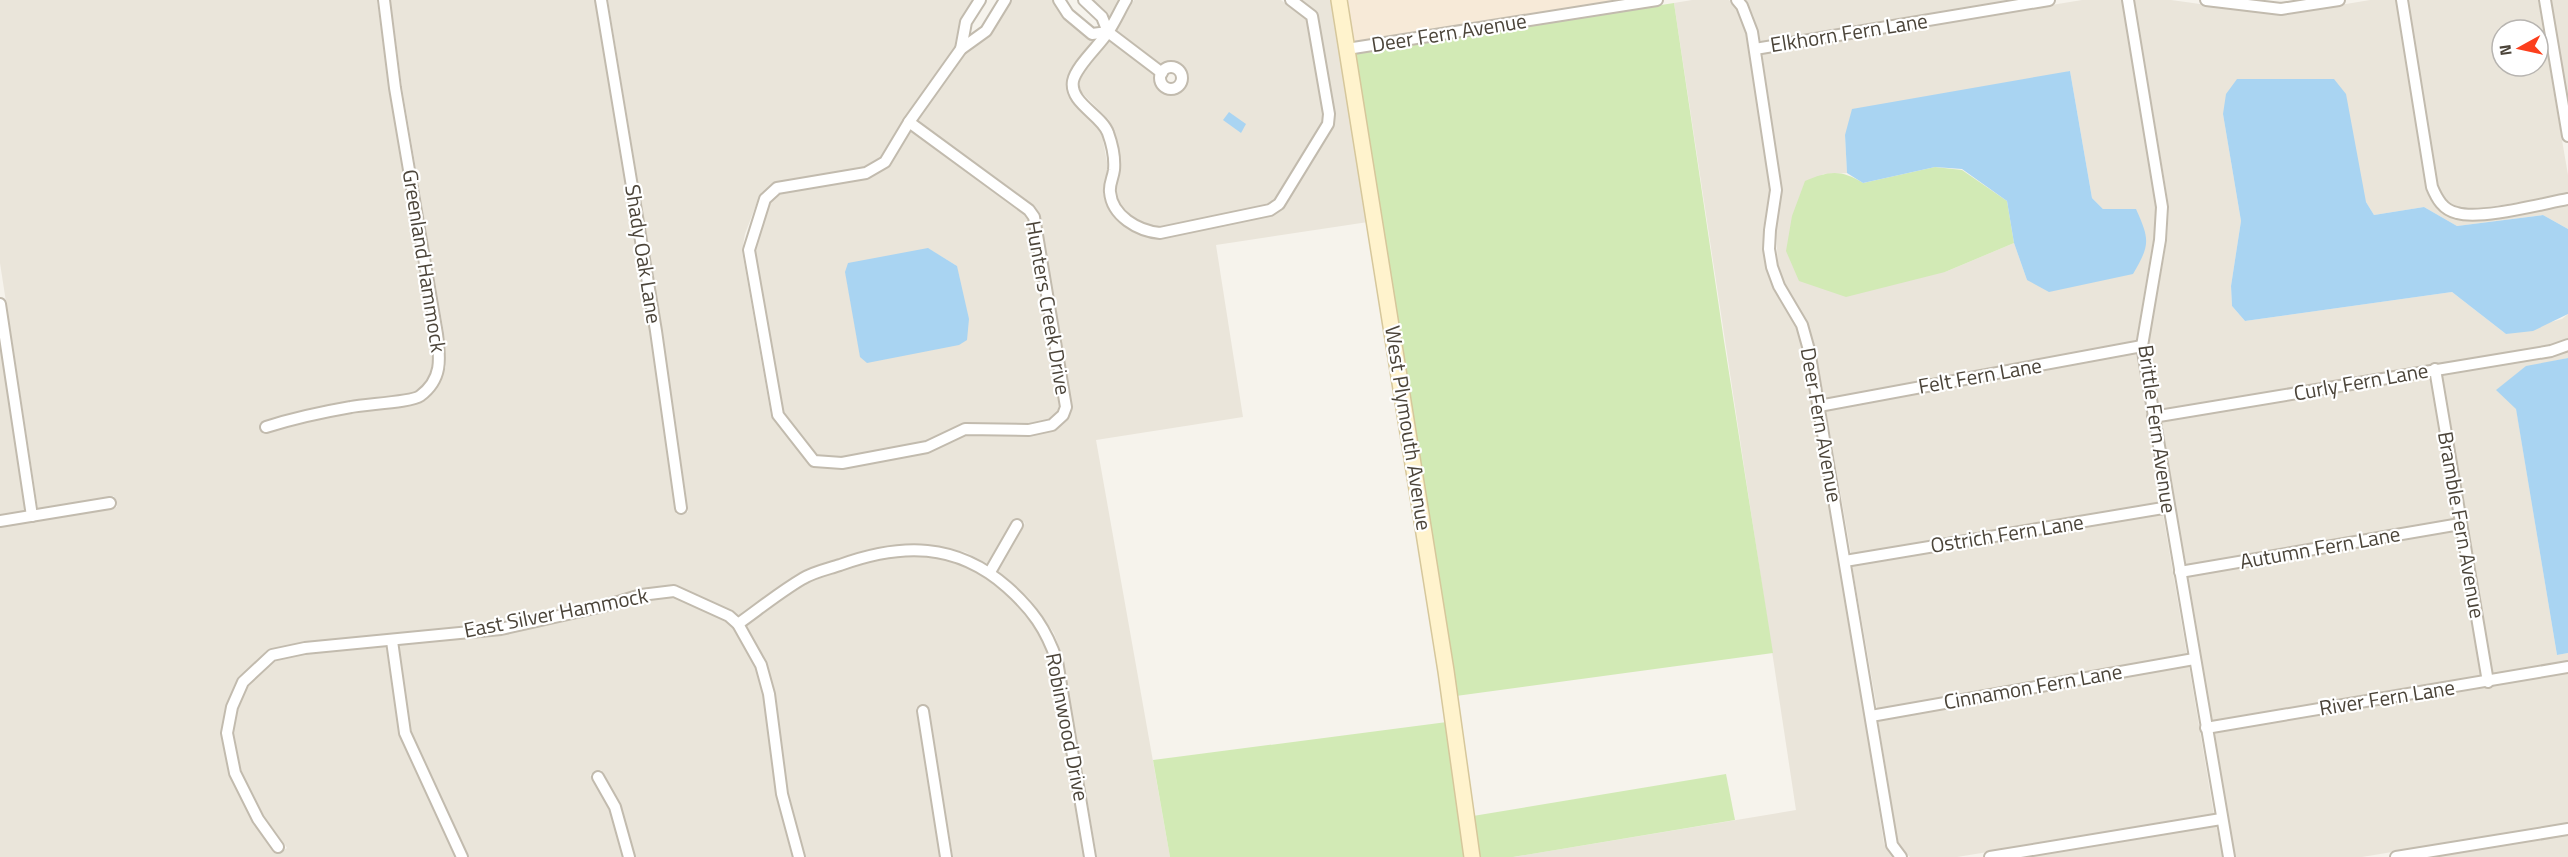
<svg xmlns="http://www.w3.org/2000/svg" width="2568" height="857" font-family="'Titillium Web',sans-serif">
  <rect width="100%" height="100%" fill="#f6f3ec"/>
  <g fill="#eae5da" fill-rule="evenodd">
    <polygon points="0,0 377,0 390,94 434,365 425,383 415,393 352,401 292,413 259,424 263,434 296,423 354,412 419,403 435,389 446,367 444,333 402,87 390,0 595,0 650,332 676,514 688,512 662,330 608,0 972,0 960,21 954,49 901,123 881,158 864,168 772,184 759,197 745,234 742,251 771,416 809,465 843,469 928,452 966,435 1031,435 1053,430 1063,424 1069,416 1071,406 1039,214 1033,205 917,120 964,55 991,33 1011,0 1053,0 1063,18 1087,38 1095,39 1070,72 1067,81 1067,90 1074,102 1099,127 1102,135 1108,168 1103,193 1109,210 1127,227 1147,237 1159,239 1272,215 1285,206 1334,126 1335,113 1318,15 1302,0 1333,0 1368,222 1216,245 1243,417 1096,440 1170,857 1097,857 1063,659 1054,633 1030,599 998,571 1025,523 1015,518 988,564 965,552 925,545 869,549 799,574 739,617 732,611 677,586 641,589 606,600 500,623 305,642 271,650 238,678 226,706 221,732 229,774 253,821 277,854 287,848 264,816 241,771 233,733 238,708 248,685 275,660 306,653 386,646 400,735 455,857 0,857 0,527 117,507 114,496 38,509 0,263"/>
    <polygon points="1092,0 1120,0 1109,18"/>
    <polygon points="1134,0 1281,0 1306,19 1323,115 1322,123 1275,200 1268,205 1160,228 1152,227 1134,218 1119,204 1116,185 1120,169 1120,159 1114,130 1109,120 1081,92 1079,83 1082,76 1109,40 1171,86 1179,78 1116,30"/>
    <polygon points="1692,0 1729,0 1737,8 1746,33 1770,191 1763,230 1763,249 1766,268 1774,289 1796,327 1803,352 1865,717 1884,844 1893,857 1513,857 1796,810 1674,3"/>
    <polygon points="1745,0 2015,0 1760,42 1753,15"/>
    <path d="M 2082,0 L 2122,0 L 2154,188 L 2156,224 L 2136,342 L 1824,399 L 1815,349 L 1808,324 L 1785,284 L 1778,266 L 1776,230 L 1782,189 L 1762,53 ZM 2070,71 L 2092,198 L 2103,209 L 2027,280 L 2014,243 L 1945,272 L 1822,174 L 1847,173 L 1845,135 Z"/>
    <polygon points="2134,0 2171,0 2280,15 2370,0 2396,0 2426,188 2433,204 2452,218 2471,221 2568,205 2568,229 2543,215 2457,226 2424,207 2374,215 2366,202 2223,114 2241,221 2231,286 2232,306 2245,321 2452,292 2506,334 2562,319 2568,314 2568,339 2550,345 2159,410 2148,346 2167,240 2169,207"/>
    <path d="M 2408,0 L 2538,0 L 2568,175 L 2568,194 L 2472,210 L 2458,208 L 2443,197 L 2438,186 ZM 2502,30 L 2538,30 L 2538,66 L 2502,66 Z"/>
    <polygon points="2551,0 2568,0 2568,101"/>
    <path d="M 911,130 L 1024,213 L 1028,219 L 1059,406 L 1057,413 L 1049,420 L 1029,424 L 965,424 L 925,441 L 842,458 L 817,456 L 784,412 L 755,250 L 757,237 L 770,202 L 780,193 L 870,178 L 891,165 ZM 929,249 L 957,266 L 914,252 Z"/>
    <polygon points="0,345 25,512 0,515"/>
    <polygon points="2568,351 2568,358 2526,367 2516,408 2557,655 2568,653 2568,662 2493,675 2442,374 2552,356"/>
    <polygon points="2136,353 2162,503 1851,554 1826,410"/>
    <polygon points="2430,376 2454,519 2185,566 2160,421"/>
    <polygon points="2163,514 2187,655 1877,709 1852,565"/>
    <polygon points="2455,530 2481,677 2211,721 2186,576"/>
    <polygon points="922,556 961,563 986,577 1019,606 1043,638 1051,662 1084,857 953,857 927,705 916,708 940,857 805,857 788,792 775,693 766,663 746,626 806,583 873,559"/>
    <polygon points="673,597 726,620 733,627 755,667 763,695 776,795 792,857 635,857 621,806 601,770 590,775 610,809 623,857 469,857 411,732 399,645 502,634 609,611 642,600"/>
    <polygon points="2189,666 2214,815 1957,857 1910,857 1903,851 1898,843 1878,720"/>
    <polygon points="2568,673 2568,823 2362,857 2236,857 2235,855 2213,732"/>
    <polygon points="2216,825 2223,857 2023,857"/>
    <polygon points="2568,834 2568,857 2429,857"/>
  </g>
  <polygon fill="#f7ead8" points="1346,0 1622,0 1352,42"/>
  <g fill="#d2eab5">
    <polygon points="1674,3 1724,341 1773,653 1456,696 1354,53"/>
    <path d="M 1935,167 L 1962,170 L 2007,201 L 2014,243 L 1945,272 L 1846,297 L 1799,281 L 1786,251 L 1792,216 L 1805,181 C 1828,171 1841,169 1863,183 Z"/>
    <polygon points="1447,722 1466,857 1170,857 1153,760"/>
    <polygon points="1726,774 1735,820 1513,857 1479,857 1473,816"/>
  </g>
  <g fill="#a9d4f2">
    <path d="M 2070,71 L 2092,198 L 2103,209 L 2136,209 C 2150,240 2150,245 2133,274 L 2049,292 L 2027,280 L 2014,243 L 2007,201 L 1962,169 L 1935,167 L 1863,183 L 1847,173 L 1845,135 L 1852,109 Z"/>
    <polygon points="2237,79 2334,79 2346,94 2366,202 2374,215 2424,207 2457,226 2543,215 2568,229 2568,314 2533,331 2506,334 2452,292 2245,321 2232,306 2231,286 2241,221 2223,114 2226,94"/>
    <polygon points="1229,112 1246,124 1241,133 1223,120"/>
    <polygon points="928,248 957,266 969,319 967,340 959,345 867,363 860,357 845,272 848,263"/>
    <polygon points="2568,358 2568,653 2557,655 2516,409 2496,390 2526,366"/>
  </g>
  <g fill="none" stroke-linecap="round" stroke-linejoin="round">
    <defs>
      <g id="street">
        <polyline points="601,0 656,331 681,508"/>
        <polyline points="1059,0 1068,14 1092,34 1108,32"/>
        <polyline points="1084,0 1102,17 1108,32 1162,73"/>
        <path d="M 1126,0 C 1120,10 1115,22 1108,32 C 1099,46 1076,66 1073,81 C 1069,103 1102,115 1108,133 C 1112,144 1115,159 1114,170 C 1113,178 1109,184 1110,192 C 1112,216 1138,231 1160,233 L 1270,210 L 1279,204 L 1328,124 L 1329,114 L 1312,16 L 1291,0"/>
        <polyline points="1737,0 1742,6 1752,32 1776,190 1770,230 1769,249 1772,267 1779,286 1802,325 1809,350 1892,845 1901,857"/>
        <polyline points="2128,0 2162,207 2160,240 2142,346 2229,857"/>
        <polyline points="2206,0 2281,9 2339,0"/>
        <path d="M 2402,0 L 2432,187 C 2437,199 2443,210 2457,213 C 2481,220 2541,204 2568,199"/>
        <polyline points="2545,0 2568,136"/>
        <polyline points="961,49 966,22 980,0"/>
        <polyline points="1347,49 1657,0"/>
        <polyline points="1755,49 2049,0"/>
        <circle cx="1171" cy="78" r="11"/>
        <polygon points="909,122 1029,210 1034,217 1066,407 1063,415 1052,425 1029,430 965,429 927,447 842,463 814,461 778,415 749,250 765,199 777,188 866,173 885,162"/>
        <polyline points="909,122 961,49 986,31 1005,0"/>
        <polyline points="0,304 32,516"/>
        <polyline points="2435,369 2488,682"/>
        <polyline points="1819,406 2142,346"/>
        <polyline points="2153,417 2551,351 2568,345"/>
        <path d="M 266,427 C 294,418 322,412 351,407 C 365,404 412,402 420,396 C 443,379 440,358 437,334 L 395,88 L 384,0"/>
        <polyline points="0,521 110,503"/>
        <polyline points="1845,561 2169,507"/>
        <polyline points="990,572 1017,525"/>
        <polyline points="2180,572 2460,524"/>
        <path d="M 738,624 C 759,609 780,592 802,579 C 813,572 828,569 840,565 C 901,543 956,542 1007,587 C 1032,609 1046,629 1057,661 L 1090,857"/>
        <polyline points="392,641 405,733 462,857"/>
        <polyline points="923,711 946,857"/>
        <polyline points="1871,716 2194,659"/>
        <polyline points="2206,728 2568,667"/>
        <polyline points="598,777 615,807 629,857"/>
        <polyline points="278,847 258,819 235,773 227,733 232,707 243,682 272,655 305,648 501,629 608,605 641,595 674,591 729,616 738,624 761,665 769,694 782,794 799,857"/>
        <polyline points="1990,857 2221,819"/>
        <polyline points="2396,857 2568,829"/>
      </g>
      <polyline id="secondary" points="1339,0 1446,671 1472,857"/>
    </defs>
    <use href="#street" stroke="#c2bbae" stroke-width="14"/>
    <use href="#secondary" stroke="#d6c79b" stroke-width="18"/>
    <use href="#street" stroke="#fff" stroke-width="10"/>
    <use href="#secondary" stroke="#fff3cd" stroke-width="15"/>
  </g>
  <g text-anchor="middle" stroke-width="4.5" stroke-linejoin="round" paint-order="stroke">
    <g font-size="21" fill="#4b4439" stroke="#fff">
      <text transform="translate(1449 33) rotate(-9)" y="7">Deer Fern Avenue</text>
      <text transform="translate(1849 33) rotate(-9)" y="7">Elkhorn Fern Lane</text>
      <text transform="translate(643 254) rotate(81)" y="7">Shady Oak Lane</text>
      <text transform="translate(424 261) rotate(81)" y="7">Greenland Hammock</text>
      <text transform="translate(1048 308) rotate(80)" y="7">Hunters Creek Drive</text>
      <text transform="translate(1980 376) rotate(-10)" y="7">Felt Fern Lane</text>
      <text transform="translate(2361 382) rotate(-10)" y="7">Curly Fern Lane</text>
      <text transform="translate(1821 425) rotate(80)" y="7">Deer Fern Avenue</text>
      <text transform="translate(1408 428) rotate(81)" y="7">West Plymouth Avenue</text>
      <text transform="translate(2157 429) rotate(82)" y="7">Brittle Fern Avenue</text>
      <text transform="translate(2461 525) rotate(80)" y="7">Bramble Fern Avenue</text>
      <text transform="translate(2007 534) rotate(-9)" y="7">Ostrich Fern Lane</text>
      <text transform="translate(2320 548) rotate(-10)" y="7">Autumn Fern Lane</text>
      <text transform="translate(556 613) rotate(-11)" y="7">East Silver Hammock</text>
      <text transform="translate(2033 687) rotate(-10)" y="7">Cinnamon Fern Lane</text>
      <text transform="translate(2387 698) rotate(-9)" y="7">River Fern Lane</text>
      <text transform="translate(1067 727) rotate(79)" y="7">Robinwood Drive</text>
    </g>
  </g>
  <g transform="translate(2520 48) rotate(262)"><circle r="28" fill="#ffffff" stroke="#b7b4b0" stroke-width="1.5"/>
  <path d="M0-4.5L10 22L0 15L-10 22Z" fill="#fc3f1d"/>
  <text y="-9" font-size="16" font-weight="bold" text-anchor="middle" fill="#4b4439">N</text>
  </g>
</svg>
